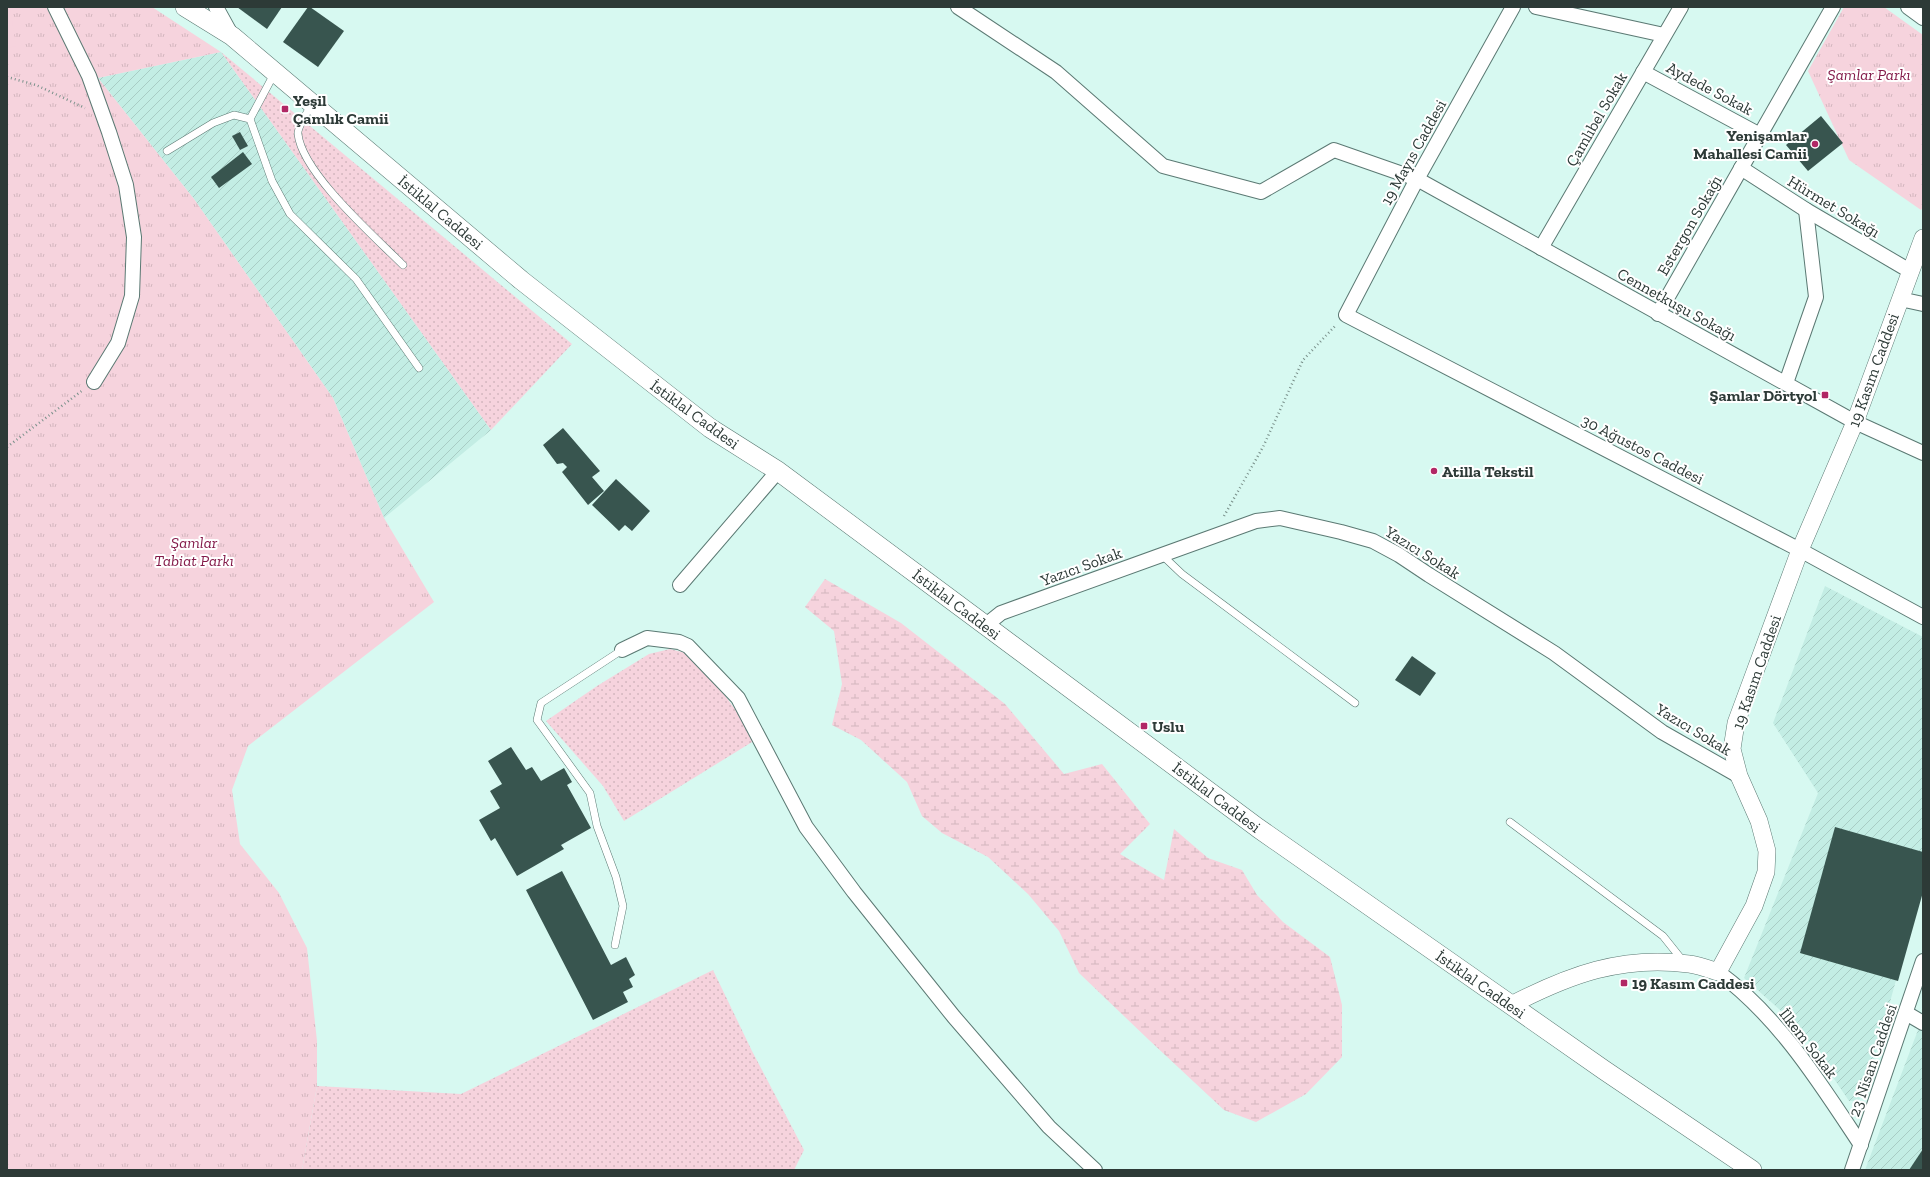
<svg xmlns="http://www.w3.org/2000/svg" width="1930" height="1177" font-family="'Zilla Slab',serif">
  <defs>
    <pattern id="industrial-furrows" width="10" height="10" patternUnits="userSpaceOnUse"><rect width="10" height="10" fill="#c3ede4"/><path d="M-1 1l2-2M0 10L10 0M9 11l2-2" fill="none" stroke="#a8ccc4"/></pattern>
    <pattern id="grass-dots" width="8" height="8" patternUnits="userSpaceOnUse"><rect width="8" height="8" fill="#f6d3dd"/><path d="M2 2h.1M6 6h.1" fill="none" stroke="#d3b6be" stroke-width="1.8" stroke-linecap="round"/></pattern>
    <pattern id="wetland-marsh" width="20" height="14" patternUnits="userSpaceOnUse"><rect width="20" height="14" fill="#f6d3dd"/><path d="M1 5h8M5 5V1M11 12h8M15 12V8" fill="none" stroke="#d3b6be"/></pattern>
    <pattern id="park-tufts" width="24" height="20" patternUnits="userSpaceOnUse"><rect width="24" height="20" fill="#f6d3dd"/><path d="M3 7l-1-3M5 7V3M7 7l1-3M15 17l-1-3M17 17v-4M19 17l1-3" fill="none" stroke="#d3b6be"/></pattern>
  </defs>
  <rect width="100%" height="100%" fill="#d7f9f1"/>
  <g fill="url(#industrial-furrows)">
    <polygon points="221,52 491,430 384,518 333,398 194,199 98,78"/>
    <polygon points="1825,586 1923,637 1923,883 1865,1092 1858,1101 1849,1101 1799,1027 1744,978 1818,793 1773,723"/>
    <polygon points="1923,1027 1923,1170 1865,1170 1918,1030"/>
  </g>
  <g fill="url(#grass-dots)">
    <polygon points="221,52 572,344 491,430"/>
    <polygon points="670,649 690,654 718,686 757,739 624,821 603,786 546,721 597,686 649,654"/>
    <polygon points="713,970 752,1051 804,1150 794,1170 302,1170 317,1086 461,1094"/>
  </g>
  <polygon fill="url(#wetland-marsh)" points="825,579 901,623 1005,704 1064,774 1102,764 1150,824 1120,854 1164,880 1174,829 1208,858 1242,870 1257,895 1283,922 1330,957 1342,1005 1342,1057 1306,1094 1256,1122 1224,1110 1149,1040 1079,973 1059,931 1028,894 988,857 942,833 922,816 907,782 861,740 832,725 842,684 834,631 805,607"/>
  <g fill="url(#park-tufts)">
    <polygon points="7,7 152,7 221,52 98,78 194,199 333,398 384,518 434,602 248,746 232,790 240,844 279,893 307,948 317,1041 317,1086 302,1170 7,1170"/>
    <polygon points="1844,7 1884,7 1923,35 1923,207 1921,210 1849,160 1808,71"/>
  </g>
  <polygon fill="#f6d3dd" points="7,7 10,7 16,46 7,48"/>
  <g fill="#38554f">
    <polygon points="237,7 282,7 267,29"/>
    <polygon points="308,7 310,7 344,31 318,67 283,42"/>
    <polygon points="1821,116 1843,143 1808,171 1786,145"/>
    <polygon points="240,132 248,146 240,150 232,136"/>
    <polygon points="243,152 252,164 219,188 211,177"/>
    <polygon points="563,428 600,471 592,477 604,491 588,505 562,472 567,467 563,463 557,464 543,445"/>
    <polygon points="616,479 650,511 632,531 625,525 619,531 592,505"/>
    <polygon points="1412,656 1436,673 1420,696 1395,680"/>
    <polygon points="511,747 526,770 532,767 541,781 564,768 572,782 567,785 591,828 561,845 564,849 517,876 495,838 491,841 479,820 500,808 490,791 502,784 488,761"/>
    <polygon points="1835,827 1923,852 1923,892 1898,981 1800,953"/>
    <polygon points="562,871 611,965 626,957 635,975 629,979 633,987 623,992 628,1002 593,1020 526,890"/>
    <polygon points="1923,1149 1923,1170 1909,1170"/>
  </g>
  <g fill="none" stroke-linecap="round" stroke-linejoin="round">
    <defs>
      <g id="service">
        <polyline points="274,74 250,119 272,181 290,214 356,279 419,368"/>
        <path d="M 312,104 C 308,111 297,128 298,134 C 302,173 375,237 403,265"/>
        <polyline points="167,151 213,123 234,115 250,119"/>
        <polyline points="1162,555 1182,574 1355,703"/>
        <polyline points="1510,822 1663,936 1683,961"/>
        <polyline points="615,945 623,906 616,877 597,826 590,793 537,720 541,703 622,650"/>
      </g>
      <g id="minor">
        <polyline points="55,7 89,76 109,132 126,185 134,237 132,296 118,343 94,382"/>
        <polyline points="216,7 232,36"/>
        <polyline points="958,7 1056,72 1163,166 1261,192 1334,150 1417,179 1855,422 1923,453"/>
        <polyline points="1513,7 1417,179 1346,315 1800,550 1923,617"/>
        <polyline points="1536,7 1664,35"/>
        <polyline points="1908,7 1923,18"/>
        <polyline points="1643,72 1760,135"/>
        <polyline points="1741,168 1806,210 1910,271"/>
        <polyline points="1541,248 1681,7"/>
        <polyline points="1900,299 1923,304"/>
        <polyline points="1658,314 1833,7"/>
        <polyline points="1786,383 1816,297 1806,210"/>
        <polyline points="680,585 778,471"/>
        <polyline points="986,625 1001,613 1256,521 1280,518 1341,532 1373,541 1399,555 1429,575 1554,653 1662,732 1739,776"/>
        <polyline points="622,650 647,638 679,642 688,646 738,698 806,827 854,892 954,1017 1049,1127 1095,1170"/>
        <path d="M 1718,972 C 1779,1017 1820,1083 1861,1145"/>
        <polyline points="1906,1013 1923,1023"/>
        <polyline points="1852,1170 1923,961"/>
      </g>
      <path id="tertiary" d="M 1511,1005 C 1569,975 1622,955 1689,964 C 1698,965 1709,969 1718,972 L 1754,906 L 1766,872 L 1767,851 L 1759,821 L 1739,776 L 1732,749 L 1736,723 L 1800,550 L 1855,422 L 1923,238"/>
      <polyline id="secondary" points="185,7 232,36 521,280 710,428 778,471 1258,828 1604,1070 1752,1170"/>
    </defs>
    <use href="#service" stroke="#5b7973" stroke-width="8"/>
    <use href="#minor" stroke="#5b7973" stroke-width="16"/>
    <use href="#tertiary" stroke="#5b7973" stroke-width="18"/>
    <use href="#secondary" stroke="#5b7973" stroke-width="20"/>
    <g stroke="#7a918b" stroke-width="2.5" stroke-dasharray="1 3" stroke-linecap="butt">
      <polyline points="7,77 36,85 85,108"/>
      <polyline points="7,447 83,390"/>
      <polyline points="1224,516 1263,447 1303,360 1336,325"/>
    </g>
    <use href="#service" stroke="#fff" stroke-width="7"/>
    <use href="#minor" stroke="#fff" stroke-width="14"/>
    <use href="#tertiary" stroke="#fff" stroke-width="17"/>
    <use href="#secondary" stroke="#fff" stroke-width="19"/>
  </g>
  <g fill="#b12765" stroke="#fff" stroke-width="1.5">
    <rect x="281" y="105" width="8" height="8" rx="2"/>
    <circle cx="1815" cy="144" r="4"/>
    <rect x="1821" y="391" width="8" height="8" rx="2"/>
    <circle cx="1434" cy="471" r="4"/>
    <rect x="1140" y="722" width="8" height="8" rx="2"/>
    <rect x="1620" y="979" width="8" height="8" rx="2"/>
  </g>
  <g text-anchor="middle" stroke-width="4" stroke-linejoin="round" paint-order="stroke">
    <g font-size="16" font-style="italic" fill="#841b4a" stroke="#fff">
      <text x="1869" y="80">Şamlar Parkı</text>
      <text x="194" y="548">Şamlar<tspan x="194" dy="18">Tabiat Parkı</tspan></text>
    </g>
    <g font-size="16" fill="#2d3a37" stroke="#fff">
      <text transform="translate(1710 88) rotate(28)" y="6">Aydede Sokak</text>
      <text transform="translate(1596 119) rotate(-60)" y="6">Çamlıbel Sokak</text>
      <text transform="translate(1413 152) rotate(-61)" y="6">19 Mayıs Caddesi</text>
      <text transform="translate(1834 206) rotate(31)" y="6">Hürmet Sokağı</text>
      <text transform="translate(441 212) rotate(40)" y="6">İstiklal Caddesi</text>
      <text transform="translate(1689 225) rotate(-60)" y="6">Estergon Sokağı</text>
      <text transform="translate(1677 304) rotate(29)" y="6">Cennetkuşu Sokağı</text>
      <text transform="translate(1873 370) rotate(-70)" y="6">19 Kasım Caddesi</text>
      <text transform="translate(695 414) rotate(36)" y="6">İstiklal Caddesi</text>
      <text transform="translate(1643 449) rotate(27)" y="6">30 Ağustos Caddesi</text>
      <text transform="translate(1423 552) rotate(32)" y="6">Yazıcı Sokak</text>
      <text transform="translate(1081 566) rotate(-20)" y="6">Yazıcı Sokak</text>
      <text transform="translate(957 604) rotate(37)" y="6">İstiklal Caddesi</text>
      <text transform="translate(1756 672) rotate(-71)" y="6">19 Kasım Caddesi</text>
      <text transform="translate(1694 729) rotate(31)" y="6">Yazıcı Sokak</text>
      <text transform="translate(1217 797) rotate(37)" y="6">İstiklal Caddesi</text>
      <text transform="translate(1481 984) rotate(35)" y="6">İstiklal Caddesi</text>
      <text transform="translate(1809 1043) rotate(52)" y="6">İlkem Sokak</text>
      <text transform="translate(1872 1060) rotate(-71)" y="6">23 Nisan Caddesi</text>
    </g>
    <g font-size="16" font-weight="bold" fill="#2d3a37" stroke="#fff" text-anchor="start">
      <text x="293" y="106">Yeşil<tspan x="293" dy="18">Çamlık Camii</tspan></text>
      <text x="1807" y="141" text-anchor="end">Yenişamlar<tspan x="1807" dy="18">Mahallesi Camii</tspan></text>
      <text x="1817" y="401" text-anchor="end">Şamlar Dörtyol</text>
      <text x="1442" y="477">Atilla Tekstil</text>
      <text x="1152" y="732">Uslu</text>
      <text x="1632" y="989">19 Kasım Caddesi</text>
    </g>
  </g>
  <rect width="1930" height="1177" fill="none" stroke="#2d3a37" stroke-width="16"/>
</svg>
